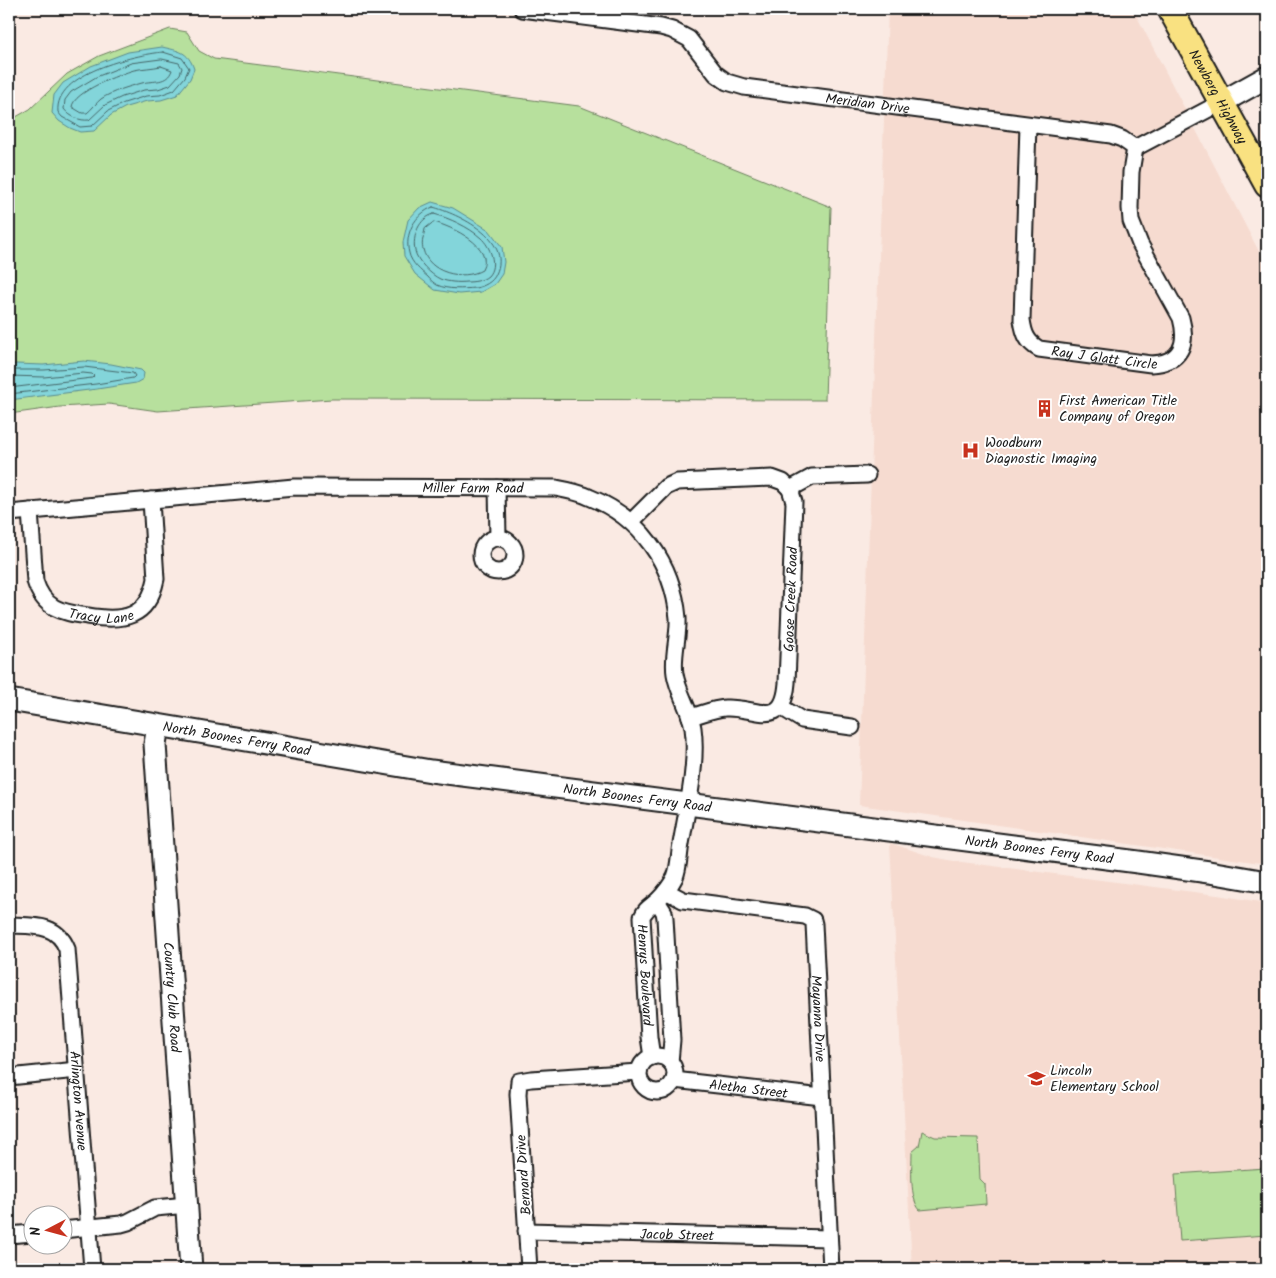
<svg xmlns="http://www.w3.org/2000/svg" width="1276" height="1278" font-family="Kalam,sans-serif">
  <rect width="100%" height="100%" fill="#faeae3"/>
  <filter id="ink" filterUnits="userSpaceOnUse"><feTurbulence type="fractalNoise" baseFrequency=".02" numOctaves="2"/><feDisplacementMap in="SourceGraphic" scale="10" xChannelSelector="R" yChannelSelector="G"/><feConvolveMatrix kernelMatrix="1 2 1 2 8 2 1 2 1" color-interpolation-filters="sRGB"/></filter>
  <g filter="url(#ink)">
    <g fill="#f6dbd0">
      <polygon points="888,9 1133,9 1267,267 1267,864 859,805"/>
      <polygon points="890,843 933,857 954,861 1217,895 1267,903 1267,1269 912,1269"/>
    </g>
    <g fill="#b7e09d" stroke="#6a7e5c">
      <polygon points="170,29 187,32 199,51 214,59 579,106 831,207 825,400 332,399 158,411 109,404 60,407 9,414 9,121 30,109 67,74 99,56"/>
      <path d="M 922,1131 L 935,1137 L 978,1138 L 980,1179 L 985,1184 L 986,1204 L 920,1210 C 909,1198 912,1167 912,1152 L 919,1146 Z"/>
      <polygon points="1266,1168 1267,1235 1180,1241 1175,1174"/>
    </g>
    <g fill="#83d5da" stroke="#5a8b8e">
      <path d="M 162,47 C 179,51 188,51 194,69 L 190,79 L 177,95 L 161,100 L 147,101 L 126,107 L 111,115 L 94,131 L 80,132 L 70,128 L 59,121 L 52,113 L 54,95 L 63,83 L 91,66 L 128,52 Z"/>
      <polygon points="432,202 453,208 489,230 502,247 504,262 502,274 495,284 481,292 459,294 435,290 415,274 404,256 403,242 408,220 419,208"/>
      <polygon points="84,361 111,364 141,370 144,373 143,379 136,383 97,389 9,400 9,365 16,364 43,365"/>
    </g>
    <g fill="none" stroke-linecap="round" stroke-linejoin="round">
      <g stroke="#456668" stroke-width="1">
        <path d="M 163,52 L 182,58 L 189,68 L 185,77 L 174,90 L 160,95 L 146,96 L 124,103 L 108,111 L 92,126 L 80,127 L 62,117 L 58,112 C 54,73 134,55 163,52 Z"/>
        <path d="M 162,59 L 179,63 L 182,68 L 180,74 L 170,85 L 158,89 L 144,90 L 122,97 L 105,105 L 89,120 C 80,121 70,117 64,109 L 65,100 L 71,92 L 96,77 L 131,63 Z"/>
        <path d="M 161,66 L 172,70 C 167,84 154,80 142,83 C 128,87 113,91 101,99 C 96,103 92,109 87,113 L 82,113 L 72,107 C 73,92 120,74 134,70 C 143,68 152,68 161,66 Z"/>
        <path d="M 433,207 C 458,214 513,239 496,274 C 493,282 483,287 475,288 C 463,289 448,290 437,285 C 434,283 430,280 428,277 C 421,271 411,263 409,253 C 404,234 415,214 433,207 Z"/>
        <path d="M 434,214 C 449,218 469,227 481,238 C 490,246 498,265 488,276 C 482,281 474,282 466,282 C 459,283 447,282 440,279 C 431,275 417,261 415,251 C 412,236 419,218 434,214 Z"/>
        <path d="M 434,222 C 452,227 495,246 482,270 C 463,281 428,273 423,249 C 421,243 424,235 425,229 Z"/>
        <polyline points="9,370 44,370 84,367 133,373 135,376 133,378 96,384 9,394"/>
        <polyline points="9,376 44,377 83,373 92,374 94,376 92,378 9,388"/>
      </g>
      <defs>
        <g id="street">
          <path id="s1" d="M 522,9 L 661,27 L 672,30 L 689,39 L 716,74 L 727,82 L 744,87 L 1111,135 L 1122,139 L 1135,148 L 1222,102"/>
          <path id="s2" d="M 1028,125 L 1022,320 C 1024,334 1027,342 1039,349 L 1151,364 C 1181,363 1188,344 1181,318 L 1140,244 L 1131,221 L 1130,208 L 1131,172 L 1135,148"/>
          <polyline points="497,488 498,537"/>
          <path id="s3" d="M 30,511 L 35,581 C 44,610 62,612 88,616 C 123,622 148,618 156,579 L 151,500"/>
          <path id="s4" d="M 9,513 L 294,487 L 556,488 C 567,490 579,492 589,497 C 640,517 673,563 678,618 C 679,637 672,656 675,674 C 678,693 690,709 693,728 C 698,762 687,810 681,844 C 679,854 679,868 675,877 C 671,885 663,895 657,901 C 650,907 645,909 642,917 L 649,1037 L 652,1057"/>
          <polyline points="631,522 666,487 677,482 772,478 783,482 790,489 812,477 867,475"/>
          <circle cx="498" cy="555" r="17"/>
          <polyline points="781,707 802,720 852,727"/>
          <path id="s5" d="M 690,717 C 702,714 713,709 725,708 C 755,706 783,731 787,683 L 794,502 L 790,489"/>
          <path id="s6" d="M 666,891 L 683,900 L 805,916 L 813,920 L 814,924 L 831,1269"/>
          <polyline points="657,901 664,912 665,918 672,1040 670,1062"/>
          <path id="s7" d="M 9,925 C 33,926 57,923 67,949 L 92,1269"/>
          <circle cx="657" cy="1074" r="18"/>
          <polyline points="9,1077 77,1070"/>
          <path id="s8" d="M 674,1080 L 822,1097"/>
          <polyline points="62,1230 121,1224 128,1222 155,1208 187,1205"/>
          <path id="s9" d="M 526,1231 L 829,1238"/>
          <polyline points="9,1235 32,1233"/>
          <polyline points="529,1269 518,1094 519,1081 531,1079 639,1072"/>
        </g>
        <g id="secondary">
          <polyline points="1222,102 1267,77"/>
          <path id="s10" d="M 9,700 L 431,771 L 1138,862 L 1209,872 L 1267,882"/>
          <path id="s11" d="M 158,726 L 155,744 L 191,1269"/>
        </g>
        <g id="primary">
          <path id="s12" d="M 1170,9 L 1267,185"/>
        </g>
      </defs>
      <use href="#street" stroke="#1c1c1c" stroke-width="19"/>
      <use href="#secondary" stroke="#1c1c1c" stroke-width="25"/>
      <use href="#primary" stroke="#1c1c1c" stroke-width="28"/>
      <use href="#street" stroke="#fff" stroke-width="15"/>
      <use href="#secondary" stroke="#fff" stroke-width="21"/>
      <use href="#primary" stroke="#f9e181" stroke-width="24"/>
    </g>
  </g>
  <defs>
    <symbol id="building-bare" viewBox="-9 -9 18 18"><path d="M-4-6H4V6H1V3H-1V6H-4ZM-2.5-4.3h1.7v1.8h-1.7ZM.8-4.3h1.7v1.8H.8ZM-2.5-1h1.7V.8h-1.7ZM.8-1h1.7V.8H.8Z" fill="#c8321e" stroke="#fff" stroke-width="2.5" paint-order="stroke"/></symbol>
    <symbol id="hospital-bare" viewBox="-9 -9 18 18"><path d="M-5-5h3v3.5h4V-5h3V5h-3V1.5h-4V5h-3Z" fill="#c8321e" stroke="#fff" stroke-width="2.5" paint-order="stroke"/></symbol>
    <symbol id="school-bare" viewBox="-9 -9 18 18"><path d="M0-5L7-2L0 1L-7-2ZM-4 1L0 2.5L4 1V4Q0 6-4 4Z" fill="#c8321e" stroke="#fff" stroke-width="2.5" paint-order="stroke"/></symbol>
  </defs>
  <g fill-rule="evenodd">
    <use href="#building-bare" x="1032" y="396" width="25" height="25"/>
    <use href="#hospital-bare" x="958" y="438" width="25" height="25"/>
    <use href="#school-bare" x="1024" y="1066" width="25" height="25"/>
  </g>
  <g text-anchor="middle" stroke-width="4" stroke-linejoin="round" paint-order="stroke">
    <g font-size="14" fill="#1c1c1c" stroke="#fff">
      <text dy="5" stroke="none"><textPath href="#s12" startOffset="100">Newberg Highway</textPath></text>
      <text dy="5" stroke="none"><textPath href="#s1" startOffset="371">Meridian Drive</textPath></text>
      <text dy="5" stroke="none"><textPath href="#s2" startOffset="296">Ray J Glatt Circle</textPath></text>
      <text dy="5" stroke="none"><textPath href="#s4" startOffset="465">Miller Farm Road</textPath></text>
      <text dy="5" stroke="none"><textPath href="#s5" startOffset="202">Goose Creek Road</textPath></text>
      <text dy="5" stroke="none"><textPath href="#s3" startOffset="152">Tracy Lane</textPath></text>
      <text dy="5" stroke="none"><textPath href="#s10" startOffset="231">North Boones Ferry Road</textPath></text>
      <text dy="5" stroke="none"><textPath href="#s10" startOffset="636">North Boones Ferry Road</textPath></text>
      <text dy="5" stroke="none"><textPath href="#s10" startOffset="1041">North Boones Ferry Road</textPath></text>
      <text dy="5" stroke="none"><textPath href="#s4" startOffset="1115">Henrys Boulevard</textPath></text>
      <text dy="5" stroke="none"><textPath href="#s11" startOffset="272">Country Club Road</textPath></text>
      <text dy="5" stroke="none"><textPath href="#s6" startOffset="250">Mayanna Drive</textPath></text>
      <text dy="5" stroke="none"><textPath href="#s8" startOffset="75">Aletha Street</textPath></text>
      <text dy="5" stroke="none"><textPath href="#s7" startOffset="220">Arlington Avenue</textPath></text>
      <text transform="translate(523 1175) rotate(-94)" y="5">Bernard Drive</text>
      <text dy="5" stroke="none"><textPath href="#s9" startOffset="151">Jacob Street</textPath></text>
    </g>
    <g font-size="14" fill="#1c1c1c" stroke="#fff" text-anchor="start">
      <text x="1059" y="405">First American Title<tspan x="1059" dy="16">Company of Oregon</tspan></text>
      <text x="985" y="447">Woodburn<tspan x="985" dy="16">Diagnostic Imaging</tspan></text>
      <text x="1050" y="1075">Lincoln<tspan x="1050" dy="16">Elementary School</tspan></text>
    </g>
  </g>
  <rect width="1276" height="1278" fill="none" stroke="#fff" stroke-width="30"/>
  <rect x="15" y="15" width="1246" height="1248" fill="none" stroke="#1c1c1c" stroke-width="2" filter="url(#ink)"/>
  <g transform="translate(48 1230) rotate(264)"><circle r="24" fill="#ffffff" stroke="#a4a4a4"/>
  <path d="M0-4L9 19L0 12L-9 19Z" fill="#c8321e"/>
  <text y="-8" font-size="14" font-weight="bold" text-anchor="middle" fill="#1c1c1c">N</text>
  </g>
</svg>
